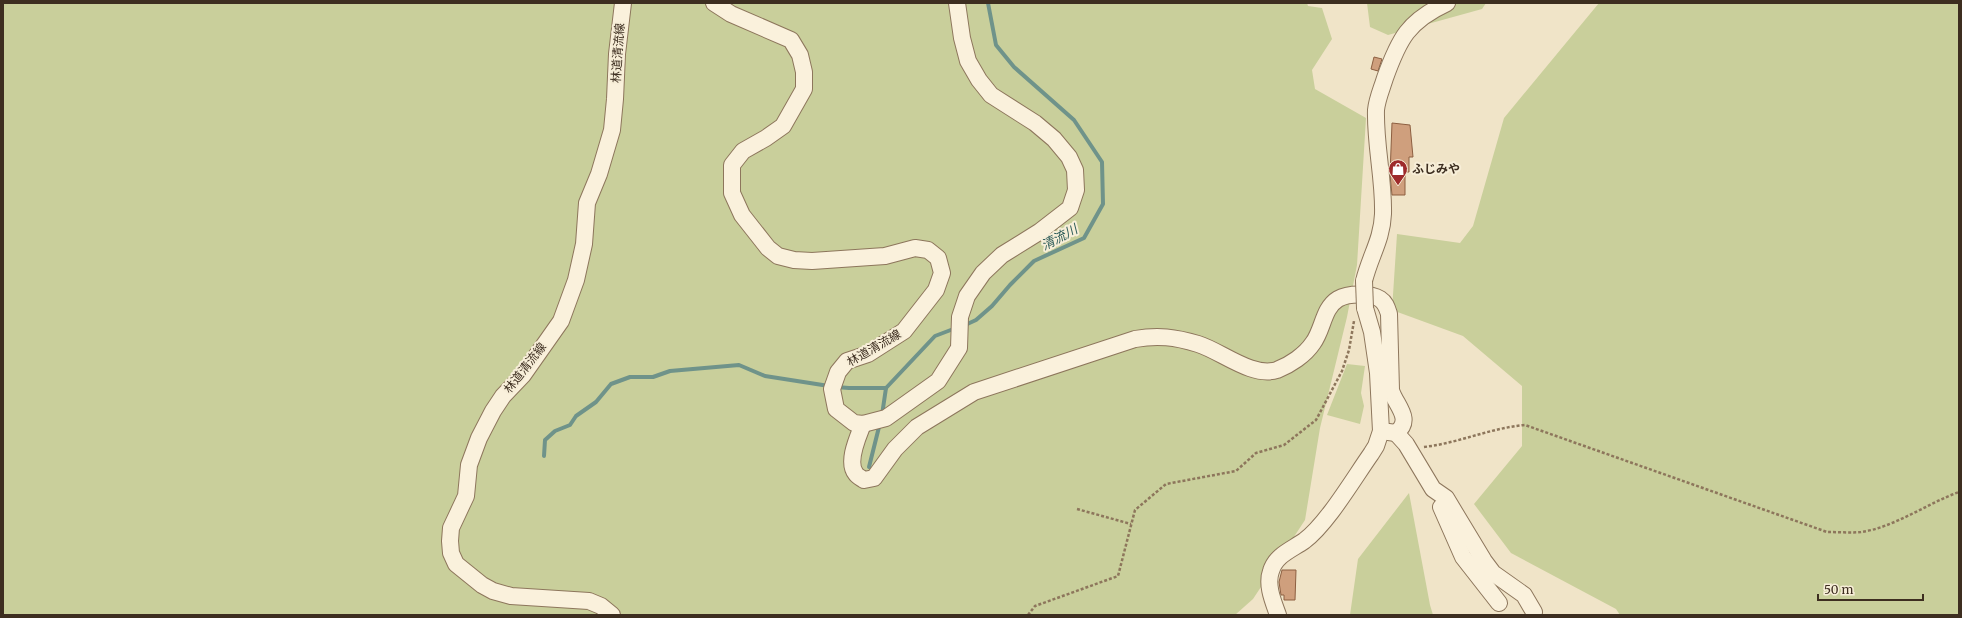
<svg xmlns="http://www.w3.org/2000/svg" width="1962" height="618" font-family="Merriweather,'Noto Sans JP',serif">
  <rect width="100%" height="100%" fill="#f0e4c8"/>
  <g fill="#c9cf9b">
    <polygon points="3,3 1307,3 1308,6 1322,8 1332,39 1312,70 1315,89 1366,118 1357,265 1347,317 1320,428 1305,520 1253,599 1235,615 3,615"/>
    <polygon points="1367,3 1486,3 1482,9 1388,35 1370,27"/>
    <polygon points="1599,3 1959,3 1959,615 1620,615 1616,609 1511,553 1474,504 1522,446 1522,386 1463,336 1392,310 1397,234 1460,243 1473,226 1504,118"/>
    <polygon points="1347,364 1365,366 1361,393 1364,406 1360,424 1327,415"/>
    <polygon points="1409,493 1430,605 1433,615 1350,615 1358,559"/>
  </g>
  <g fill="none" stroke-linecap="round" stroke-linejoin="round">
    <g stroke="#6f938a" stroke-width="4">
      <polyline points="963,326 976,320 992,306 1010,285 1034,261 1084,238 1103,204 1102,162 1074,120 1014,67 996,45 988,3"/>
      <polyline points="836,387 849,388 886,388"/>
      <polyline points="886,388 935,336 956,328"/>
      <polyline points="882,415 886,388"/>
      <polyline points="544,456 545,440 555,431 570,425 576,416 596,402 611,384 630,377 653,377 670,371 739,365 765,376 829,386"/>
      <polyline points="869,467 880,423"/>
    </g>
  </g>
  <g fill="#cf9f7d" stroke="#8d5f41">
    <polygon points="1374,57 1382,59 1378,71 1371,69"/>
    <polygon points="1392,123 1410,125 1413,157 1409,157 1409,172 1405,172 1405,195 1392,195 1390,175"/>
    <polygon points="1282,570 1296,570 1295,600 1284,600 1284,595 1281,595 1279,582"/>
  </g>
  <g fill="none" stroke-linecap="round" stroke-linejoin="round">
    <defs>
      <g id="minor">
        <polyline points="714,3 731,14 791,40 800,55 804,72 804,89 783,126 766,138 743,151 732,165 732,193 742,215 768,248 778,256 794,260 812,261 885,256 915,248 928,250 938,258 942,273 936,290 904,331 868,354 847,361 838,372 832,389 836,409 854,423 863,424 886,418 938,381 959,348 960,317 967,296 983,273 1002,255 1039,232 1070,208 1076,190 1075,170 1069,157 1054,139 1035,123 991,95 979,80 968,61 962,38 957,3"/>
        <path d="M 1364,281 C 1370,256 1382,240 1383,214 C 1384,179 1375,145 1376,110 C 1377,99 1382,88 1385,78 C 1399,39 1408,21 1447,3"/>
        <path d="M 863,424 C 858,437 846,462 856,474 C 857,476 861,478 864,480 L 874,478 L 895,449 L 917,427 L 974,392 L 1135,339 C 1158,335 1175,337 1198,344 C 1221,351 1252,378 1277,370 C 1290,365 1305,355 1313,343 C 1323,330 1323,308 1338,299 C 1348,293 1371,293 1380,299 C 1386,303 1387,308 1389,314 L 1391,390 C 1395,405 1414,419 1396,433 L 1381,431"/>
        <polyline points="1396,433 1406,444 1433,489 1446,498 1484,561 1493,573 1524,595 1534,612"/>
        <polyline points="1441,507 1463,557 1499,603"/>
        <polyline points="612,615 601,606 589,601 511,596 493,591 482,585 456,564 451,553 450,541 451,528 466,496 469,465 479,438 493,411 503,396 523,375 561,321 576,280 584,244 587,203 599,174 612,130 615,99 617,54 623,3"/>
        <path d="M 1278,615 C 1273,601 1266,585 1271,571 C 1276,555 1291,550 1304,541 C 1327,524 1354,478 1371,454 L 1376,446 L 1381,431 L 1378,373 L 1372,332 L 1365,308"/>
      </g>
    </defs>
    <use href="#minor" stroke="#8d765c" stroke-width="18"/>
    <g stroke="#8d765c" stroke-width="2.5" stroke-dasharray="3 2" stroke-linecap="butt">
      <path d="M 1424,447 C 1459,443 1490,428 1525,425 L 1827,532 C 1838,532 1850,533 1861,532 C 1893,528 1928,503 1959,492"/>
      <polyline points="1077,509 1131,524"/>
      <polyline points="1028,615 1035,606 1118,576 1135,510 1166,484 1236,471 1256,453 1284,445 1316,420 1342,371 1349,350 1354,321"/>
    </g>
    <use href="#minor" stroke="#faf1dc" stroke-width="16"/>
    <defs>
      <polyline id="minor-bridge" points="1364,281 1365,308"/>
    </defs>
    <use href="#minor-bridge" stroke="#8d765c" stroke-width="18" stroke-linecap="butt"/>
    <use href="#minor-bridge" stroke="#faf1dc" stroke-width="16"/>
  </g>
  <defs>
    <symbol id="shop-pin" viewBox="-11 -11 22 30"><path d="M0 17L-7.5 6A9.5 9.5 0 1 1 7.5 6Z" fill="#9e2a2b" stroke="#f7eed8"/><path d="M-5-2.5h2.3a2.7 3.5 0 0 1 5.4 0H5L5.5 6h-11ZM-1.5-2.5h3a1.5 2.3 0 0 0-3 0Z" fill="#fff"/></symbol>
  </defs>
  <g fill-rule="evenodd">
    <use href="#shop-pin" x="1387" y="158" width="22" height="30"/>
  </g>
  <g text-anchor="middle" stroke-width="4" stroke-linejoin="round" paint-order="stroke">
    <g font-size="12" fill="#3d2e20" stroke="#f7eed8">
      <text transform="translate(618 53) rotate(-86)" y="4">林道清流線</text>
      <text transform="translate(874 348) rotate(-30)" y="4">林道清流線</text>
      <text transform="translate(525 368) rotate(-52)" y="4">林道清流線</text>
    </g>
    <g font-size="12" font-weight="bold" fill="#3d2e20" stroke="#f7eed8" text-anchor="start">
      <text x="1412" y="173">ふじみや</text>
    </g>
    <g font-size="13" font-style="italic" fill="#2f5d5a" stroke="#f7eed8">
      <text transform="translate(1059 237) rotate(-28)" y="5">清流川</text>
    </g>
  </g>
  <rect width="1962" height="618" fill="none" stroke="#3d2e20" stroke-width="8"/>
  <path d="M1818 594v6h105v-6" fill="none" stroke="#3d2e20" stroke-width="2"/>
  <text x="1824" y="594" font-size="12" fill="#3d2e20" stroke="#f7eed8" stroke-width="3" paint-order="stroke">50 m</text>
</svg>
